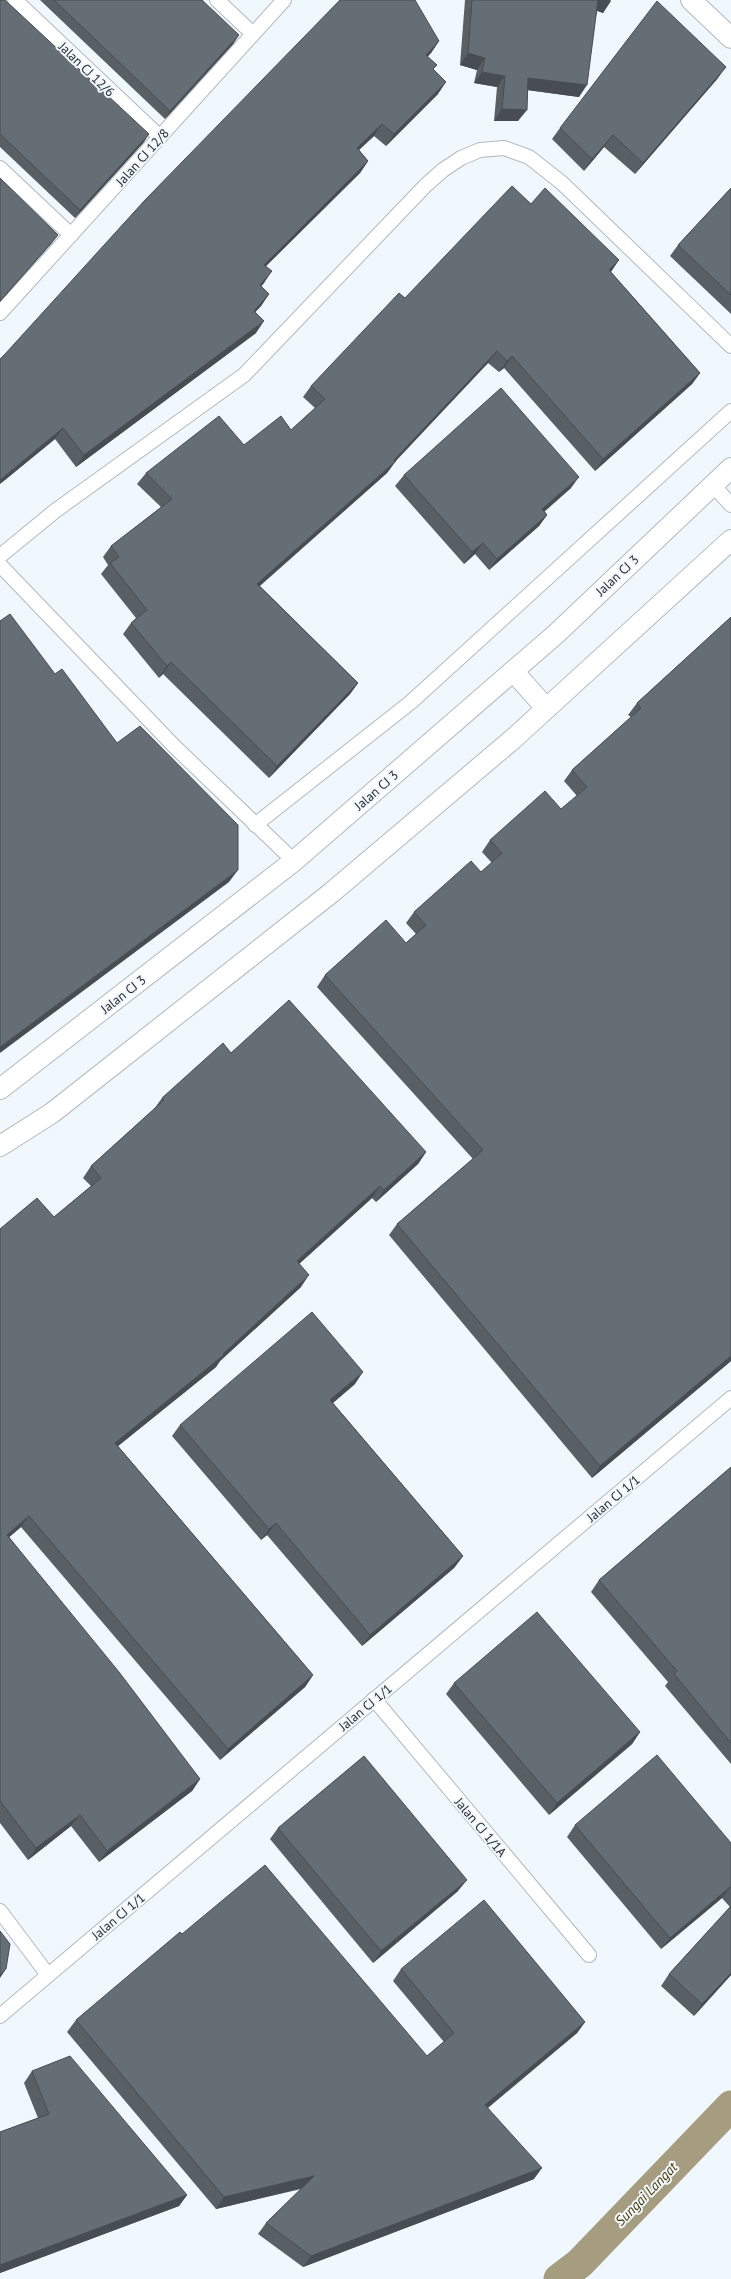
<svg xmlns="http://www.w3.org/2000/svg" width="731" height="2279" font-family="'PT Sans',sans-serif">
  <rect width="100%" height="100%" fill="#f0f7fd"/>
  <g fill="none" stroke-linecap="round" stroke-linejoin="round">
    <polyline stroke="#a69c80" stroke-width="31" points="559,2279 580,2263 731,2106"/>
    <defs>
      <g id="street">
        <polyline points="15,0 160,137"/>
        <polyline points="217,0 253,34"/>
        <polyline points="0,168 71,235"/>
        <polyline points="0,313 284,0"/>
        <polyline points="713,485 731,505"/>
        <polyline points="0,556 55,511 244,375 426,185 443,170 461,158 480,150 504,148 529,157 562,183 731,346"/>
        <polyline points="0,565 175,747 294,861"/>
        <polyline points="255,825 411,702 731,411"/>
        <polyline points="374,1699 589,1955"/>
        <polyline points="0,1911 48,1975"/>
        <polyline points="0,2016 731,1398"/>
      </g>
      <g id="secondary">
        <polyline points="691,0 731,38"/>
        <polyline points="513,671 546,708"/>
        <polyline points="0,1089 294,861 556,634 731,468"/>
        <polyline points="0,1146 52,1113 331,893 513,739 731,540"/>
      </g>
    </defs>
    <use href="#street" stroke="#b1b9c1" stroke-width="16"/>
    <use href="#secondary" stroke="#b1b9c1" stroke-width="22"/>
    <use href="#street" stroke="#fff" stroke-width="14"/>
    <use href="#secondary" stroke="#fff" stroke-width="20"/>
  </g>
  <g fill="#585f65">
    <polygon points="0,0 144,142 75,218 0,147"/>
    <polygon points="40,0 202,0 234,43 165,119"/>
    <polygon points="465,0 611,0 603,13 597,11 579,97 527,90 518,121 494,121 497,87 474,83 477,70 460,65"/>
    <polygon points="439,41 431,53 427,57 434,70 438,94 386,146 374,136 359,150 368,161 360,173 266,266 264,283 261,286 269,294 261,306 255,312 256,333 76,467 55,439 0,484"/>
    <polygon points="718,78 635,174 604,147 584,171 552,139 560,128"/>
    <polygon points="731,188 731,314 670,256 678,245"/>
    <polygon points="531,204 611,272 700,373 692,384 595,471 504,368 499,372 488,363 395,461 387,473 260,586 358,683 350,694 269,778 163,674 159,678 123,634 131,623 136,618 101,574 108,565 103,557 111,546 161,507 137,484 146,473 244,445 291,430 315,408 303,397 311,386 405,298"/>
    <polygon points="404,475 571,488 544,511 547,515 539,526 489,570 475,554 464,564 395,486"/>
    <polygon points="731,617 731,1361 592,1478 389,1235 397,1224 473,1159 317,987 325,975 406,943 416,934 406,923 414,912 481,872 492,863 482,852 490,840 561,809 577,796 564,781 572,770 631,717 628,715 637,703"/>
    <polygon points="231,1053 426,1152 418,1164 376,1202 372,1198 299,1264 301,1287 220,1361 216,1367 118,1446 313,1675 305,1687 220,1760 21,1527 9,1537 200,1779 192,1791 99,1862 71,1826 28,1860 0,1823 0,1229 54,1217 91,1186 83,1178 91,1166 154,1109 162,1098"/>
    <polygon points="355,1384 333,1403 463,1556 454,1568 362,1646 267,1535 261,1540 172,1436 180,1425"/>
    <polygon points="731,1467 731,1764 665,1686 668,1682 591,1592 599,1580"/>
    <polygon points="454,1683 640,1732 632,1744 549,1815 446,1694"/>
    <polygon points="575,1825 731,1843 731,1975 694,2016 661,1986 669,1974 730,1907 722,1898 661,1949 567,1837"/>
    <polygon points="278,1828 458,1891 373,1963 270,1839"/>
    <polygon points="182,1934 427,2056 444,2042 393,1981 401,1969 585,2022 577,2033 488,2108 534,2179 303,2267 258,2234 266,2223 301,2189 216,2209 67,2032 76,2020"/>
    <polygon points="32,2071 187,2195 179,2206 0,2273 0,2132 38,2118 24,2083"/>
  </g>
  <g fill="#474d52">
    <polygon points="597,0 607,0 611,1 603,13 591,8"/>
    <polygon points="239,35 234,43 165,119 170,111"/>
    <polygon points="439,41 431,53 418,67 426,55"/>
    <polygon points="468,53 485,58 477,70 460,65"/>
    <polygon points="726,67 718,78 635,174 643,163"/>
    <polygon points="482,72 505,76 497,87 474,83"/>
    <polygon points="528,78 587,85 579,97 520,89"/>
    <polygon points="446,82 438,94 386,146 394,134"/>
    <polygon points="502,109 527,110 518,121 494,121"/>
    <polygon points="382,124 374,136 349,159 357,148"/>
    <polygon points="149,134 144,142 75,218 80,210"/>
    <polygon points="613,135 604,147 584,171 592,159"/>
    <polygon points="368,161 360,173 256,276 264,265"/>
    <polygon points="58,235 52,243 0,302 0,301"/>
    <polygon points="619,260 611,272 601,281 609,270"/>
    <polygon points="272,271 264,283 252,297 260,285"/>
    <polygon points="269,294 261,306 246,322 254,311"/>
    <polygon points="264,321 256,333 76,467 84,455"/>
    <polygon points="497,351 488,363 394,463 396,461 387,473 249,595 257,584 394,460"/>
    <polygon points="512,356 504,368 499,372 507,361"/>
    <polygon points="700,373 692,384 595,471 603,459"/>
    <polygon points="63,428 55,439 0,484 0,480"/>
    <polygon points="579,477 571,488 534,521 542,509"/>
    <polygon points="547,515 539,526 489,570 497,559"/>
    <polygon points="483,543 475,554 464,564 472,552"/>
    <polygon points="171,662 163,674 159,678 167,666"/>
    <polygon points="358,683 350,694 269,778 277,766"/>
    <polygon points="238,870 229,882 0,1053 0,1047"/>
    <polygon points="426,1152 418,1164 376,1202 384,1190"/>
    <polygon points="380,1186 372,1198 289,1273 297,1261"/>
    <polygon points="309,1275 301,1287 220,1361 216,1367 107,1455 115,1443 223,1354"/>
    <polygon points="731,1356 731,1361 592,1478 600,1466"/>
    <polygon points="363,1372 355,1384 322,1412 330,1400"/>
    <polygon points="29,1516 21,1527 0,1545 7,1535"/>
    <polygon points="276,1523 267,1535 261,1540 269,1529"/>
    <polygon points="463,1556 454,1568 362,1646 370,1635"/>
    <polygon points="313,1675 305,1687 220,1760 228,1749"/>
    <polygon points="640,1732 632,1744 549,1815 557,1803"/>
    <polygon points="200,1779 192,1791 99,1862 107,1851"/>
    <polygon points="80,1815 71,1826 28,1860 36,1848"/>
    <polygon points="467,1880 458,1891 373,1963 381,1951"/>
    <polygon points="730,1887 722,1898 661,1949 670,1938"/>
    <polygon points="6,1969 0,1978 0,1975"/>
    <polygon points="731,1973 731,1975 694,2016 702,2004"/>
    <polygon points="585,2022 577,2033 477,2116 485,2105"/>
    <polygon points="542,2168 534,2179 303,2267 311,2256"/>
    <polygon points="314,2176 306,2187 216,2209 224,2197"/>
    <polygon points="187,2195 179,2206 0,2273 0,2265"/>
  </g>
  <g fill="#666e75" stroke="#474d52">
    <polygon points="0,0 5,0 149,134 80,210 0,134"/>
    <polygon points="54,0 202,0 239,35 170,111"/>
    <polygon points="340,0 415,0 439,41 426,55 437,65 433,69 446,82 394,134 382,124 357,148 368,161 264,265 272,271 260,285 269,294 254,311 264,321 84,455 63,428 0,480 0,359 6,353 145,200"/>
    <polygon points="472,0 598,0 587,85 528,78 527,110 502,109 505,76 482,72 485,58 468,53"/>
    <polygon points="657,1 726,67 643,163 613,135 592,159 560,128"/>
    <polygon points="0,178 58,235 0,301"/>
    <polygon points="512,186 531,204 545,188 619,260 609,270 700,373 603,459 512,356 507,361 497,351 394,460 396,461 257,584 358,683 277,766 171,662 167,666 131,623 147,610 110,563 119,557 111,546 172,499 146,473 219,416 244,445 281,416 291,430 325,399 311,386 399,293 405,298"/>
    <polygon points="731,188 731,295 678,245"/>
    <polygon points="501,388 579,477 542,509 547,515 497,559 483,543 472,552 404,475"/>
    <polygon points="10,614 55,674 62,669 117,743 140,726 238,825 238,870 0,1047 0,621"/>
    <polygon points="731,617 731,1356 600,1466 397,1224 483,1150 325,975 386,920 406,943 426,925 414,912 471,861 481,872 502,853 490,840 545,791 561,809 587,787 572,770 641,708 637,703"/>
    <polygon points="289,1000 426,1152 384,1190 380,1186 297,1261 309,1275 223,1354 224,1355 115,1443 313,1675 228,1749 29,1516 7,1535 119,1672 200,1779 107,1851 80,1815 36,1848 0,1801 0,1229 37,1198 54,1217 101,1178 91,1166 164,1100 162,1098 223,1043 231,1053"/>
    <polygon points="312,1312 363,1372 330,1400 463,1556 370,1635 276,1523 269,1529 180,1425"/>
    <polygon points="731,1467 731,1743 674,1674 677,1671 599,1580"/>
    <polygon points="537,1612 640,1732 557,1803 454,1683"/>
    <polygon points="657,1755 731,1843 731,1888 730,1887 670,1938 575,1825"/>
    <polygon points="364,1756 467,1880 381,1951 278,1828"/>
    <polygon points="265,1865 427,2056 454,2033 401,1969 484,1900 585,2022 485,2105 542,2168 311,2256 266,2223 314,2176 224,2197 76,2020 180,1932 182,1934"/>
    <polygon points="731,1906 731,1973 702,2004 669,1974"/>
    <polygon points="0,1931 10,1944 6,1969 0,1975"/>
    <polygon points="70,2056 187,2195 0,2265 0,2132 49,2114 32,2071"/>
  </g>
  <g text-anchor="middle" stroke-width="4" stroke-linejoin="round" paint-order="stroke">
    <g font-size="13" fill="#2a2d30" stroke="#f0f7fd">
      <text transform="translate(87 69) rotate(44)" y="5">Jalan CJ 12/6</text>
      <text transform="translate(142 157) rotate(-48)" y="5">Jalan CJ 12/8</text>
      <text transform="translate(617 575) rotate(-43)" y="5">Jalan CJ 3</text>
      <text transform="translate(376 790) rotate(-41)" y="5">Jalan CJ 3</text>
      <text transform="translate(123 994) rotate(-38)" y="5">Jalan CJ 3</text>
      <text transform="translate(613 1498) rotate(-40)" y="5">Jalan CJ 1/1</text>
      <text transform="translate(365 1707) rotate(-40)" y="5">Jalan CJ 1/1</text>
      <text transform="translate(481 1827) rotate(50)" y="5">Jalan CJ 1/1A</text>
      <text transform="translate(118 1916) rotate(-40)" y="5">Jalan CJ 1/1</text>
    </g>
    <g font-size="14" font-style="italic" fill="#463600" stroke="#f0f7fd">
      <text transform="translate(646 2194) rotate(-46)" y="5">Sungai Langat</text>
    </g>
  </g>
</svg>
